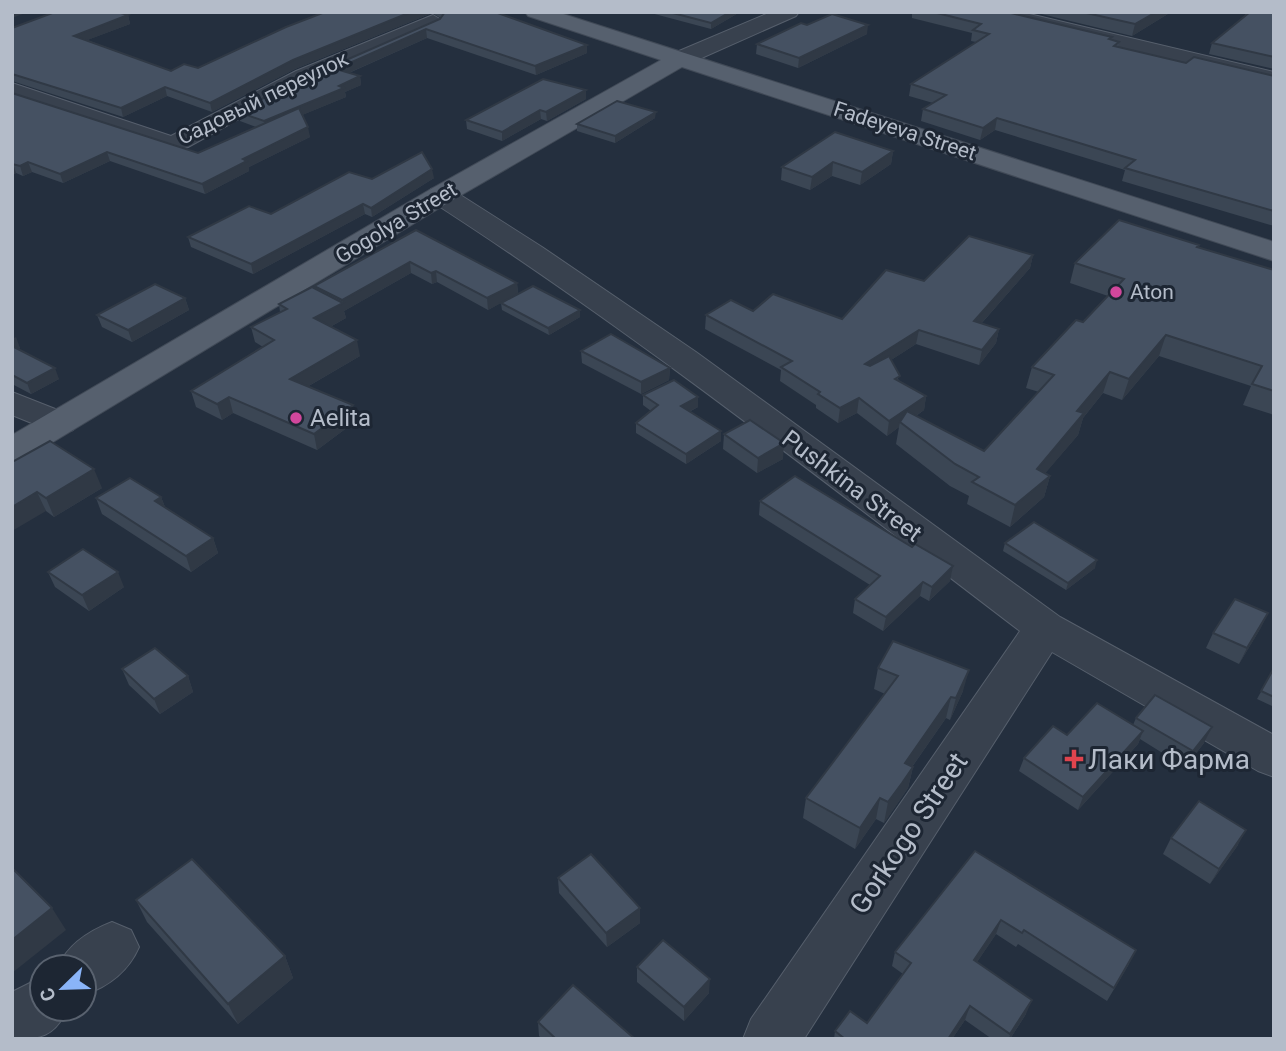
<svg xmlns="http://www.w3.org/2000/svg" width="1286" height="1051" font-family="Roboto,sans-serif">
  <rect width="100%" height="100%" fill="#242f3e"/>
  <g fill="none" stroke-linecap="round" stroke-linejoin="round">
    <defs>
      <g id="minor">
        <polygon points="771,12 799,12 796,16 688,64 672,64 669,59 672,54"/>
        <polygon points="984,12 1021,12 1274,72 1274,86 987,16"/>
        <polygon points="433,15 443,21 440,25 281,96 188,147 169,152 12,98 12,83 171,136 296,71"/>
        <path d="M 441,187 L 451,189 L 542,247 L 696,352 L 1060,617 L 1274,735 L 1274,777 L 1258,771 L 1052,652 L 804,1039 L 743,1039 L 751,1019 L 1020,631 C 827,484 636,333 431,201 L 428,195 L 431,189 Z"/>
        <polygon points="12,392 73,416 78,423 73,430 61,434 49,430 12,415"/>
        <path d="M 112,922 L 131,930 L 139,947 C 128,972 109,986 84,995 L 84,967 L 58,967 C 68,944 89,931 112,922 Z"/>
        <path d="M 42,977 L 42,1009 L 67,1009 C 55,1037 40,1039 12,1039 L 12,992 Z"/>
      </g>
      <polygon id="major" points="525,12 557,12 1274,242 1274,261 682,67 451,201 25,459 12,462 12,435 431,189 661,60 528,16"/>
    </defs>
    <use href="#minor" stroke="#565f6c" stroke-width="2"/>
    <use href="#major" stroke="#414a57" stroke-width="2"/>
    <use href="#minor" fill="#38414e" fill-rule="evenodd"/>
    <use href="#major" fill="#56606e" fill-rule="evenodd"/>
  </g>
  <g fill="#3b4654">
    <polygon points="325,12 495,12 587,53 536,75 427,38 349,73 360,76 361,85 345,92 346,97 302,115 310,137 249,167 249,171 205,194 110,161 63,183 32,172 23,176 16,173 12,175 12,93 198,153 256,127 240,121 238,112 441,18 432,13 295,69 212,112 167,96 123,117 12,81 12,28 126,15 128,15 130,24 87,40 171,71 198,68"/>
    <polygon points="647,12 740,12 711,29"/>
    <polygon points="912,12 1007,12 1112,37 1111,40 1119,42 1118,47 1186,63 1274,76 1274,226 1122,181 1125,170 995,130 980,140 921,121 923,109 933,103 909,96 911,84 976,42 971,41 972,33 912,18"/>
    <polygon points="1033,12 1171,12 1132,36"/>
    <polygon points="1246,12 1274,12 1274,69 1209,54 1212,43 1245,17"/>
    <polygon points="807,25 867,34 798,68 756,54 757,44"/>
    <polygon points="586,90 586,99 547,121 541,119 502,141 467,129 466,120"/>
    <polygon points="655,118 615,143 577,131 577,124"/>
    <polygon points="893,151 891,164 860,185 832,176 810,190 781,180 782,167"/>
    <polygon points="434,178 372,217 365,214 253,274 191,247 188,237 271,214 372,179"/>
    <polygon points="416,230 517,283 518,294 580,317 549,335 502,310 501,303 513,296 488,310 437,282 432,284 411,273 344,311 346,318 330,327 360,356 307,387 356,421 317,450 233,413 222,420 196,407 191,391 263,347 255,342 251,327 280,312 279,304 314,289 314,286"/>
    <polygon points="1199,245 1198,247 1274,270 1274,415 1243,405 1251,386 1159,356 1122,400 1103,393 1083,418 1078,435 1045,473 1050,476 1044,497 1010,527 967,504 969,496 950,486 896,444 899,427 887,436 857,413 838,423 816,408 816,405 780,381 781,370 705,329 706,315 753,311 842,319 924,281 1033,255 1030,268 981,324 999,329 996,343 979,365 916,344 891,360 899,381 926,396 924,410 916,416 984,451 1039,392 1026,388 1032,367 1083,322 1108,296 1070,283 1075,263"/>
    <polygon points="185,298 189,310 132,342 102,327 97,315"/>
    <polygon points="12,336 20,348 18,349 59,379 31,394 12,384"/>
    <polygon points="581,351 670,368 669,380 641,394 582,363"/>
    <polygon points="643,395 698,397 698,407 689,412 721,431 721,441 686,464 636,433 636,423 651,411 643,405"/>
    <polygon points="724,434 783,459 757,473 723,449"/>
    <polygon points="12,462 102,488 54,517 46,511"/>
    <polygon points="161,497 165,507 213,538 218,553 191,572 102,514 96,498"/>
    <polygon points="760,501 912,547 953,566 950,581 929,601 920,596 883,631 853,613 855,599 870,585 759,515"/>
    <polygon points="1005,543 1095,568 1066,590 1003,551"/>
    <polygon points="48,572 124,587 89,611 55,587"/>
    <polygon points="1268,613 1260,629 1239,664 1206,648 1213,633"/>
    <polygon points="878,668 963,691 950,720 946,718 912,767 913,767 908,788 884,823 876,819 855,849 803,818 806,798 885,694 874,689"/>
    <polygon points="1274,668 1274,707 1257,699"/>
    <polygon points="122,669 188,676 193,692 160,714 129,685"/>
    <polygon points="1136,718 1204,743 1185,767 1140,739 1138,744 1078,810 1019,771 1024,758 1067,735 1133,725"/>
    <polygon points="1171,838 1238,845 1210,884 1163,854"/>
    <polygon points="975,851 1129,964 1107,1001 1018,944 1016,947 996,934 977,962 1026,1014 1010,1039 992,1039 965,1020 952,1039 834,1039 835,1031 867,1023 903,974 892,966 895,952"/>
    <polygon points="558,878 640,908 640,923 607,947 559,893"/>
    <polygon points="136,900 285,956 293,978 238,1024 147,922"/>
    <polygon points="637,967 709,993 684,1021 637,982"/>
    <polygon points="538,1022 635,1039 542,1039 539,1036"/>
  </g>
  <g fill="#303945">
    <polygon points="12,12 28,12 12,18"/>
    <polygon points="112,12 134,12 113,19"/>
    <polygon points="411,12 432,13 295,69 212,112 210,103 293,60"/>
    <polygon points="730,12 740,12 711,29 711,23"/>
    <polygon points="1156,12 1171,12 1132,36 1135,24"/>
    <polygon points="128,15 130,24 77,44 74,36"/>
    <polygon points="868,25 867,34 798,68 799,58"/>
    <polygon points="426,29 427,38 337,78 336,69"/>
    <polygon points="587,45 587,53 536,75 535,66"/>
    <polygon points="360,76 361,85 345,92 346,97 266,130 264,121"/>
    <polygon points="165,87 167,96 123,117 121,108"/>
    <polygon points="586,90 586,99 547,121 546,112"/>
    <polygon points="540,110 541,119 502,141 502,132"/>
    <polygon points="656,112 655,118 615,143 615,136"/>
    <polygon points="997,118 995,130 980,140 983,128"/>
    <polygon points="308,127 310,137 249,167 249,171 205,194 202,184 243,159"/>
    <polygon points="893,151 891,164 860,185 862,172"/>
    <polygon points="107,152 110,161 63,183 60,174"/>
    <polygon points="28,162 32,172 23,176 20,166"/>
    <polygon points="833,162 832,176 810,190 812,177"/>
    <polygon points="13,163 16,173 12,175 12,164"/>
    <polygon points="432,169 434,178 372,217 371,208"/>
    <polygon points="363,204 365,214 253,274 251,264"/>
    <polygon points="1033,255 1030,268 971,335 974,321"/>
    <polygon points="410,262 411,273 344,311 346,318 317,334 314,318 343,303 342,300"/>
    <polygon points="436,271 437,282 432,284 431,273"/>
    <polygon points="517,283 518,294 488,310 487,298"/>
    <polygon points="185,298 189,310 132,342 128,330"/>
    <polygon points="580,310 580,317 549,335 548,328"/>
    <polygon points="999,329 996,343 979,365 982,350"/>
    <polygon points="919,330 916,344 863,378 865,364"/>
    <polygon points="1166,335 1159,356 1122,400 1129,379"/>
    <polygon points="16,337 20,348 12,353 12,339"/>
    <polygon points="357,340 360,356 293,395 290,379"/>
    <polygon points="55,368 59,379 31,394 27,383"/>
    <polygon points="670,368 669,380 641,394 641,382"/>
    <polygon points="1110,372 1103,393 1083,418 1078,435 1031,490 1037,469 1077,411"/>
    <polygon points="926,396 924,410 903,425 900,422 899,427 887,436 889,421"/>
    <polygon points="229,397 233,413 222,420 217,404"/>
    <polygon points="698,397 698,407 680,416 681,406"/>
    <polygon points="859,398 857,413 838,423 840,408"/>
    <polygon points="353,405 356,421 317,450 314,434"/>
    <polygon points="721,431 721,441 686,464 686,454"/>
    <polygon points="784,443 783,459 757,473 758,458"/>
    <polygon points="94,469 102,488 54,517 46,498"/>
    <polygon points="1050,476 1044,497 1010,527 1015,505"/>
    <polygon points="37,492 46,511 12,531 12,507"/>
    <polygon points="161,497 167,512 155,501"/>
    <polygon points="213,538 218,553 191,572 186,556"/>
    <polygon points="1097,560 1095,568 1066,590 1068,583"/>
    <polygon points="953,566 950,581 929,601 932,587"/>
    <polygon points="118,572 124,587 89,611 82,595"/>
    <polygon points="923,582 920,596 883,631 886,617"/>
    <polygon points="1268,613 1260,629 1239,664 1247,648"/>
    <polygon points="969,670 963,691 950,720 956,698"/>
    <polygon points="188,676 193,692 160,714 154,699"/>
    <polygon points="951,697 946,718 900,784 905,763"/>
    <polygon points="1212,727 1204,743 1185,767 1193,751"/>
    <polygon points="1143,731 1138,744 1078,810 1083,797"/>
    <polygon points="913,767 908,788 884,823 888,802"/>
    <polygon points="880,798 876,819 855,849 860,828"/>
    <polygon points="1246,830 1238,845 1210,884 1219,869"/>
    <polygon points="52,908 66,930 12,973 12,940"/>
    <polygon points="640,908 640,923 607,947 606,933"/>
    <polygon points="1001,920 996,934 969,974 974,960"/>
    <polygon points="285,956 293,978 238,1024 228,1004"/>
    <polygon points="710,979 709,993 684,1021 684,1007"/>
    <polygon points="1032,1000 1026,1014 1010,1039 1008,1039"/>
    <polygon points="970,1006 965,1020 952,1039 948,1039"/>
  </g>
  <g fill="#455162" stroke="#303945" stroke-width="2">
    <polygon points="55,12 117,12 128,15 74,36 171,71 184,64 198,68 286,27 325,12 411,12 293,60 210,103 165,87 121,108 12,74 12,28"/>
    <polygon points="445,12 495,12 587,45 535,66 426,29 336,69 360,76 339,86 344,88 264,121 238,112 280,89 440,19"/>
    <polygon points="669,12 730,12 711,23"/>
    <polygon points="933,12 1007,12 1112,37 1109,39 1119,42 1114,46 1186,63 1194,57 1274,76 1274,211 1125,168 1135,160 997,118 983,128 923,109 946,95 911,84 989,34 973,30 981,24"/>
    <polygon points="1082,12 1156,12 1135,24"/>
    <polygon points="1250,12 1274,12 1274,57 1212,43"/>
    <polygon points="832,14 868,25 799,58 757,44 801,23 807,25"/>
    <polygon points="543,79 586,90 546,112 540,110 502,132 466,120"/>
    <polygon points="12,93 198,153 299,108 308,127 243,159 247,161 202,184 107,152 60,174 28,162 20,166 12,164"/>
    <polygon points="617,101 656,112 615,136 577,124"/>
    <polygon points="835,132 893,151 862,172 833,162 812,177 782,167"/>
    <polygon points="422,152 432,169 371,208 363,204 251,264 188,237 249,206 271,214 349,172 372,179"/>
    <polygon points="1119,220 1199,245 1197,247 1274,270 1274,391 1252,384 1262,366 1166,335 1129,379 1110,372 1077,411 1084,413 1037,469 1050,476 1015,505 972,482 979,477 955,464 900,422 907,411 984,451 1054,375 1032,367 1076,320 1083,322 1124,279 1075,263"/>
    <polygon points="416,230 517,283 487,298 436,271 431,273 410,262 342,300 314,286"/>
    <polygon points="969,236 1033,255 974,321 999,329 982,350 919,330 865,364 870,366 889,356 900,376 895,379 926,396 889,421 859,398 840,408 818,394 820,392 781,367 792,361 706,315 731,300 753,311 773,294 842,319 886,270 924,281"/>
    <polygon points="155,284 185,298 128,330 97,315"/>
    <polygon points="533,286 580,310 548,328 501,303"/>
    <polygon points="312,287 343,303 314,318 357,340 290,379 353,405 314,434 229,397 217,404 191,391 274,340 251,327 287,309 279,304"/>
    <polygon points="611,334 670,368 641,382 581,351"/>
    <polygon points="12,346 55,368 27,383 12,375"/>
    <polygon points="674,380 698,397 681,406 721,431 686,454 636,423 658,405 643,395"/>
    <polygon points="750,420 784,443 758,458 724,434"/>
    <polygon points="50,441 94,469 46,498 37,492 12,507 12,462"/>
    <polygon points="795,476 912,547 915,544 953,566 932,587 923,582 886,617 855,599 880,576 760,501"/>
    <polygon points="130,478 161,497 155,501 213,538 186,556 96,498"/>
    <polygon points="1034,522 1097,560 1068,583 1005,543"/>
    <polygon points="83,549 118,572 82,595 48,572"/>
    <polygon points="1235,599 1268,613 1247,648 1213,633"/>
    <polygon points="893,641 969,670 956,698 951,697 905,763 913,767 902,783 888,802 880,798 860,828 806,798 898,676 878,668"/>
    <polygon points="155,648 188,676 154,699 122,669"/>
    <polygon points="1274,668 1274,697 1261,691"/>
    <polygon points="1155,695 1212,727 1193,751 1136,718"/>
    <polygon points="1097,703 1143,731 1083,797 1024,758 1053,726 1067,735"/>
    <polygon points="1199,801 1246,830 1219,869 1171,838"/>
    <polygon points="975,851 1136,950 1114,988 1024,930 1022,933 1001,920 974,960 1032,1000 1010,1034 970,1006 948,1039 845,1039 835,1031 850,1011 867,1023 911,963 895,952"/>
    <polygon points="591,854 640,908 606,933 558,878"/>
    <polygon points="192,859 285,956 228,1004 136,900"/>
    <polygon points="12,868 52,908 12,940"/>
    <polygon points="663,940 710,979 684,1007 637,967"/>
    <polygon points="573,985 635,1039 556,1039 538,1022"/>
  </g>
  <g fill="#d1479c" stroke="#1d2633" stroke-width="2.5">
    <circle cx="1116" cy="292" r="7"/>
    <circle cx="296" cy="418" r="7"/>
  </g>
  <path fill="#e0444e" stroke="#1d2633" stroke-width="2.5" d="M1070.5 748.5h7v7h7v7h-7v7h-7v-7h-7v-7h7z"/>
  <g text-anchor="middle" stroke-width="6" stroke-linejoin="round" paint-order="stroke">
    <g font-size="21" fill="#b4bcc9" stroke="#1d2633">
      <text transform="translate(263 98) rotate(-26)" y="7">Садовый переулок</text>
      <text transform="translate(905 131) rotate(18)" y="7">Fadeyeva Street</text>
      <text transform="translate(396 223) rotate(-31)" y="7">Gogolya Street</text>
    </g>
    <g font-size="21" fill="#b4bcc9" stroke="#1d2633" text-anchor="start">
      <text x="1130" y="299">Aton</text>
    </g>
    <g font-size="24" fill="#b4bcc9" stroke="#1d2633" text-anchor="start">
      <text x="310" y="426">Aelita</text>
    </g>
    <g font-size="24" fill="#b4bcc9" stroke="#1d2633">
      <text transform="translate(852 486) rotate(37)" y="8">Pushkina Street</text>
    </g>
    <g font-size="28" fill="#b4bcc9" stroke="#1d2633" text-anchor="start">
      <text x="1088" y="769">Лаки Фарма</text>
    </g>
    <g font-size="28" fill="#b4bcc9" stroke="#1d2633">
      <text transform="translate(908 833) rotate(-56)" y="10">Gorkogo Street</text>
    </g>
  </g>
  <rect width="1286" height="1051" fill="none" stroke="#b4bcc9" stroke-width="28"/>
  <g transform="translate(63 988) rotate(247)"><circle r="33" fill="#1d2633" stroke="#59626f" stroke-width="2"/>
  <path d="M0-5L12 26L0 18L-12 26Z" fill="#8ab4f8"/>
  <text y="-10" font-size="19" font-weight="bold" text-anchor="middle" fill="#b4bcc9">С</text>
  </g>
</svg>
